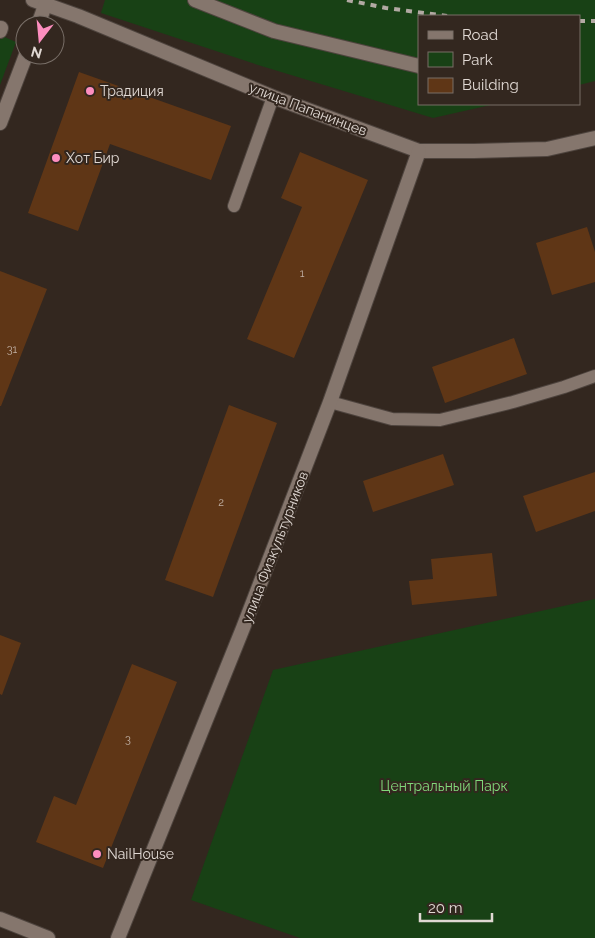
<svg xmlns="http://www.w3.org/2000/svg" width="595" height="938" font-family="Raleway,sans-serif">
  <rect width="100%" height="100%" fill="#33271f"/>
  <g fill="#184115">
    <polygon points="105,0 595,0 595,81 579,85 579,16 419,16 419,104 495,104 433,118 258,65 101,13"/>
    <polygon points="0,35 16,42 0,85"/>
    <polygon points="595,599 595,938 300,938 191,900 273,670"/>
  </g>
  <g fill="#5f3616">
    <polygon points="79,72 231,126 211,180 110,144 78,231 28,213"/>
    <polygon points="300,152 368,180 294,358 247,339 302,207 281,198"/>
    <polygon points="587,227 595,252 595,282 552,295 536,243"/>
    <polygon points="0,271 47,289 1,406 0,406"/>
    <polygon points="514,338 527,374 445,403 432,367"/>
    <polygon points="229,405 277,423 213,597 165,580"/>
    <polygon points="443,454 454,485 373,512 363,481"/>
    <polygon points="595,472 595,511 536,532 523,496"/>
    <polygon points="492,553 497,596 412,605 409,581 433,579 431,559"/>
    <polygon points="0,635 21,643 2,695 0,694"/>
    <polygon points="132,664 177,682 103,868 36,842 54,796 76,805"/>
  </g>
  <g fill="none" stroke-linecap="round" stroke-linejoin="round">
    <defs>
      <g id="service">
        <polyline points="234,206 273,97"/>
        <polyline points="330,402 392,419 440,420 513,402 564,387 595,376"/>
      </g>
      <g id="pedestrian">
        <polyline points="195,0 274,31 419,66"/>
        <polyline points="0,31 1,28"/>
      </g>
      <g id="minor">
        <polyline points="33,0 78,16 273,97 419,151 474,151 547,149 595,138"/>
        <polyline points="0,919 48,938"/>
        <polyline points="118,938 243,628 330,402 419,151"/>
      </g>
      <g id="tertiary">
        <polyline points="38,25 47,0"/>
        <polyline points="0,123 26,55"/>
      </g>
    </defs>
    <use href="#service" stroke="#4e443e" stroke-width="14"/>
    <use href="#pedestrian" stroke="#4e443e" stroke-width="16"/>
    <use href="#minor" stroke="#4e443e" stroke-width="16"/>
    <use href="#tertiary" stroke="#4e443e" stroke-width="16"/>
    <use href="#service" stroke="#85766d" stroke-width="12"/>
    <use href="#pedestrian" stroke="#85766d" stroke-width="14"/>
    <use href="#minor" stroke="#85766d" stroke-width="14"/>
    <use href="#tertiary" stroke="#85766d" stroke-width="14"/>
    <g stroke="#b2a9a3" stroke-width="4" stroke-dasharray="6 6" stroke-linecap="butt">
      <polyline points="347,0 386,8 447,16"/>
      <polyline points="579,21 595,21"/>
    </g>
  </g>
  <g fill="#fd8ebf" stroke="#33271f" stroke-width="2">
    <circle cx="90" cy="91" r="5"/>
    <circle cx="56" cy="158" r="5"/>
    <circle cx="97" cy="854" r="5"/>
  </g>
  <g text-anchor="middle" stroke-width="4" stroke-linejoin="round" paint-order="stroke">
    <g font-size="11" fill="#c0b0a4">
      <text x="302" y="277">1</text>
      <text x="12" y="353">31</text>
      <text x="221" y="506">2</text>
      <text x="128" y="743">3</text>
    </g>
    <g font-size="14" fill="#e0d8d3" stroke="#33271f" text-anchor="start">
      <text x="100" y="96">Традиция</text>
      <text x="66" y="163">Хот Бир</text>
      <text x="107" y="859">NailHouse</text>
    </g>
    <g font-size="14" fill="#e0d8d3" stroke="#33271f">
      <text transform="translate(308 109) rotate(21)" y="5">улица Папанинцев</text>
      <text transform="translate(275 547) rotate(-69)" y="5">улица Физкультурников</text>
    </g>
    <g font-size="14" fill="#81d87a" stroke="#33271f">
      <text x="444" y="791">Центральный Парк</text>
    </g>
  </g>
  <rect x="418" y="15" width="162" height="90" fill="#33271f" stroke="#786e67"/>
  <rect x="428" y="31" width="25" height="8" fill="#85766d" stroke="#786e67"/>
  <text x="462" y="40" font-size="15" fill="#e0d8d3">Road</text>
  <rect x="428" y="52" width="25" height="15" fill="#184115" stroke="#786e67"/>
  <text x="462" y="65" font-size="15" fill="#e0d8d3">Park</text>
  <rect x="428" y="78" width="25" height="15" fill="#5f3616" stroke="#786e67"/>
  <text x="462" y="90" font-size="15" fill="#e0d8d3">Building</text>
  <g transform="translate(40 40) rotate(196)"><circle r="24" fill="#33271f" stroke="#786e67"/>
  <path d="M0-4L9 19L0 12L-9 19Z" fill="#fd8ebf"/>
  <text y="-8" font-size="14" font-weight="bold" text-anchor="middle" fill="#e0d8d3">N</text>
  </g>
  <path d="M420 913v8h72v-8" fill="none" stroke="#e0d8d3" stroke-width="2.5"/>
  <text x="428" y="913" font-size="15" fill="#e0d8d3" stroke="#33271f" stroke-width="4" paint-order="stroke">20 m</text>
</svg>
